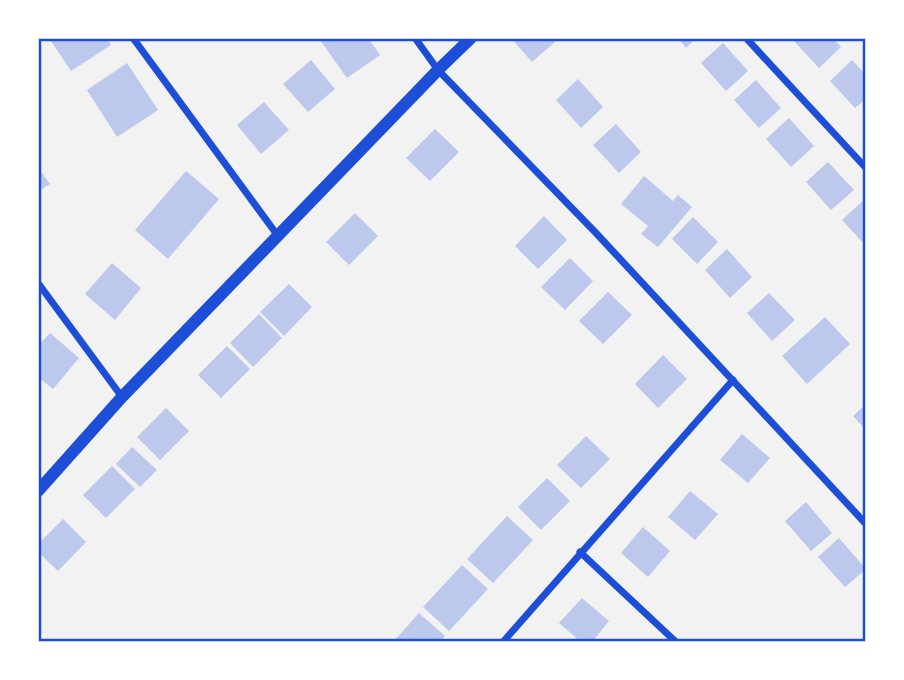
<svg xmlns="http://www.w3.org/2000/svg" width="904" height="680" font-family="'Roboto Serif',serif">
  <rect width="100%" height="100%" fill="#f2f2f2"/>
  <g fill="#bdc9ec">
    <polygon points="49,38 107,38 111,45 71,71"/>
    <polygon points="322,38 368,38 380,55 347,78 320,40"/>
    <polygon points="511,38 552,38 555,42 532,62"/>
    <polygon points="678,38 696,38 686,48"/>
    <polygon points="795,38 833,38 841,47 819,68 793,40"/>
    <polygon points="723,43 748,71 726,91 701,63"/>
    <polygon points="311,60 335,89 308,112 283,84"/>
    <polygon points="852,60 866,75 866,99 855,108 830,81"/>
    <polygon points="127,63 158,110 117,137 87,90"/>
    <polygon points="578,79 603,107 581,128 556,100"/>
    <polygon points="756,80 781,108 759,128 734,100"/>
    <polygon points="264,102 289,130 261,154 237,125"/>
    <polygon points="789,118 814,146 791,167 766,139"/>
    <polygon points="616,124 641,152 619,173 593,145"/>
    <polygon points="435,129 459,152 430,181 406,158"/>
    <polygon points="828,162 854,190 831,210 806,182"/>
    <polygon points="38,167 50,184 38,192"/>
    <polygon points="186,171 219,199 168,259 135,230"/>
    <polygon points="644,176 673,201 678,195 692,207 658,247 641,234 648,226 621,204"/>
    <polygon points="866,198 866,246 842,220"/>
    <polygon points="355,213 378,236 349,265 326,242"/>
    <polygon points="544,216 567,240 538,269 515,246"/>
    <polygon points="693,217 718,242 697,264 672,239"/>
    <polygon points="727,249 752,277 730,298 705,270"/>
    <polygon points="570,258 593,281 565,310 541,287"/>
    <polygon points="112,263 141,288 115,320 85,294"/>
    <polygon points="289,284 312,307 284,336 260,312"/>
    <polygon points="608,292 632,315 603,344 579,321"/>
    <polygon points="769,293 795,320 772,341 747,313"/>
    <polygon points="259,314 282,338 253,367 230,343"/>
    <polygon points="825,317 850,344 807,384 782,356"/>
    <polygon points="50,333 79,358 53,389 38,377 38,346"/>
    <polygon points="227,346 250,369 221,398 198,375"/>
    <polygon points="663,355 687,379 658,408 635,384"/>
    <polygon points="866,404 866,430 853,416"/>
    <polygon points="166,408 189,431 160,460 137,437"/>
    <polygon points="742,434 770,458 748,483 720,460"/>
    <polygon points="586,436 610,459 581,488 557,465"/>
    <polygon points="132,447 157,470 140,487 116,464"/>
    <polygon points="112,466 135,489 106,518 83,495"/>
    <polygon points="547,478 570,501 541,530 518,507"/>
    <polygon points="690,491 718,514 695,540 668,517"/>
    <polygon points="806,502 832,533 811,551 785,521"/>
    <polygon points="507,516 533,540 493,583 467,559"/>
    <polygon points="63,519 86,542 58,571 38,552 38,544"/>
    <polygon points="643,527 670,551 648,577 621,553"/>
    <polygon points="839,538 866,569 845,587 818,557"/>
    <polygon points="462,565 488,589 449,631 423,607"/>
    <polygon points="582,598 609,621 592,642 581,642 559,623"/>
    <polygon points="419,613 445,636 439,642 393,642"/>
  </g>
  <g fill="none" stroke-linecap="round" stroke-linejoin="round">
    <g stroke="#1d4ed8" stroke-width="7">
      <polyline points="133,38 278,236"/>
      <polyline points="415,38 438,70 596,233 866,524"/>
      <polyline points="746,38 866,168"/>
      <polyline points="38,283 122,397"/>
      <polyline points="580,552 676,642"/>
      <polyline points="503,642 733,380"/>
    </g>
    <polyline stroke="#1d4ed8" stroke-width="12" points="38,491 122,397 438,70 471,38"/>
  </g>
  <rect width="904" height="680" fill="none" stroke="#ffffff" stroke-width="80"/>
  <rect x="40" y="40" width="824" height="600" fill="none" stroke="#1d4ed8" stroke-width="2.5"/>
</svg>
